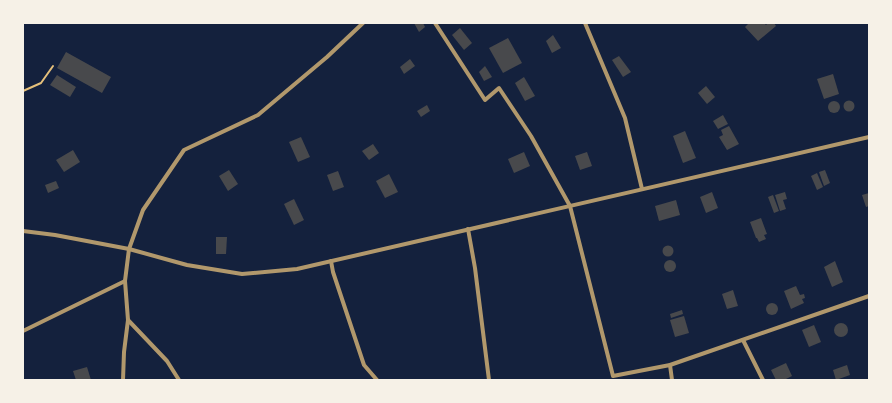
<svg xmlns="http://www.w3.org/2000/svg" width="892" height="403" font-family="Lato,sans-serif">
  <rect width="100%" height="100%" fill="#14213d"/>
  <g fill="#48494c">
    <polygon points="414,23 423,23 425,27 419,32"/>
    <polygon points="749,23 764,23 766,25 768,23 774,23 776,26 758,41 745,27"/>
    <polygon points="460,28 472,43 464,50 452,35"/>
    <polygon points="553,35 561,48 552,53 546,41"/>
    <polygon points="508,38 522,63 503,73 489,48"/>
    <polygon points="66,52 111,77 102,93 57,68"/>
    <polygon points="619,56 631,72 623,77 612,60"/>
    <polygon points="410,59 415,66 404,74 400,67"/>
    <polygon points="485,66 492,77 484,81 479,72"/>
    <polygon points="833,74 839,94 824,99 817,79"/>
    <polygon points="57,75 76,87 70,97 50,85"/>
    <polygon points="524,77 535,96 525,101 515,83"/>
    <polygon points="706,86 715,97 707,104 698,93"/>
    <circle cx="834" cy="107" r="6"/>
    <circle cx="849" cy="106" r="5.5"/>
    <polygon points="427,105 430,111 421,117 417,111"/>
    <polygon points="723,115 728,124 718,129 713,121"/>
    <polygon points="729,126 739,144 727,150 719,137 723,135 721,130"/>
    <polygon points="685,131 696,158 683,163 673,136"/>
    <polygon points="301,137 310,157 298,162 289,142"/>
    <polygon points="373,144 379,153 369,160 362,151"/>
    <polygon points="73,150 80,162 64,172 56,160"/>
    <polygon points="524,152 530,166 514,173 508,159"/>
    <polygon points="587,152 592,166 580,170 575,156"/>
    <polygon points="229,170 238,184 228,191 219,176"/>
    <polygon points="825,170 830,183 824,186 819,172"/>
    <polygon points="338,171 344,187 333,191 327,175"/>
    <polygon points="817,173 823,187 817,190 811,176"/>
    <polygon points="389,174 398,192 385,198 376,181"/>
    <polygon points="56,181 59,188 48,193 45,185"/>
    <polygon points="712,192 718,208 706,213 700,197"/>
    <polygon points="785,192 787,199 783,200 786,209 780,211 775,195"/>
    <polygon points="869,193 869,206 866,207 862,195"/>
    <polygon points="773,195 779,211 774,213 768,197"/>
    <polygon points="294,199 304,220 294,225 284,204"/>
    <polygon points="676,200 680,215 659,221 655,206"/>
    <polygon points="761,218 767,234 764,235 766,239 759,242 757,238 756,238 750,222"/>
    <polygon points="216,237 227,237 226,254 216,254"/>
    <circle cx="668" cy="251" r="5.5"/>
    <circle cx="670" cy="266" r="6"/>
    <polygon points="835,261 843,282 832,287 824,267"/>
    <polygon points="796,286 800,295 804,294 805,298 802,299 804,303 791,309 784,291"/>
    <polygon points="733,290 738,306 727,309 722,294"/>
    <circle cx="772" cy="309" r="6"/>
    <polygon points="682,310 683,314 671,318 670,314"/>
    <polygon points="684,316 689,333 675,337 670,320"/>
    <circle cx="841" cy="330" r="7"/>
    <polygon points="814,325 821,342 809,347 802,330"/>
    <polygon points="786,363 792,376 784,380 776,380 771,370"/>
    <polygon points="847,365 850,375 836,380 833,370"/>
    <polygon points="87,367 91,380 76,380 73,371"/>
  </g>
  <g fill="none" stroke-linecap="round" stroke-linejoin="round">
    <polyline stroke="#e5c07b" stroke-width="2" points="23,91 41,83 53,66"/>
    <g stroke="#b1986c" stroke-width="4">
      <polyline points="435,23 485,100 499,88 531,136 570,206 613,376 670,365 869,296"/>
      <polyline points="585,23 625,118 642,189"/>
      <polyline points="468,229 475,268 489,380"/>
      <polyline points="23,231 55,235 129,249 187,265 242,274 297,269 869,137"/>
      <polyline points="331,261 333,272 364,365 377,380"/>
      <polyline points="128,320 167,361 179,380"/>
      <polyline points="23,331 125,281"/>
      <polyline points="743,340 763,380"/>
      <polyline points="670,365 672,380"/>
      <polyline points="123,380 124,352 128,320 125,281 129,249 143,210 184,150 258,115 327,57 363,23"/>
    </g>
  </g>
  <rect width="892" height="403" fill="none" stroke="#f6f1e7" stroke-width="48"/>
</svg>
